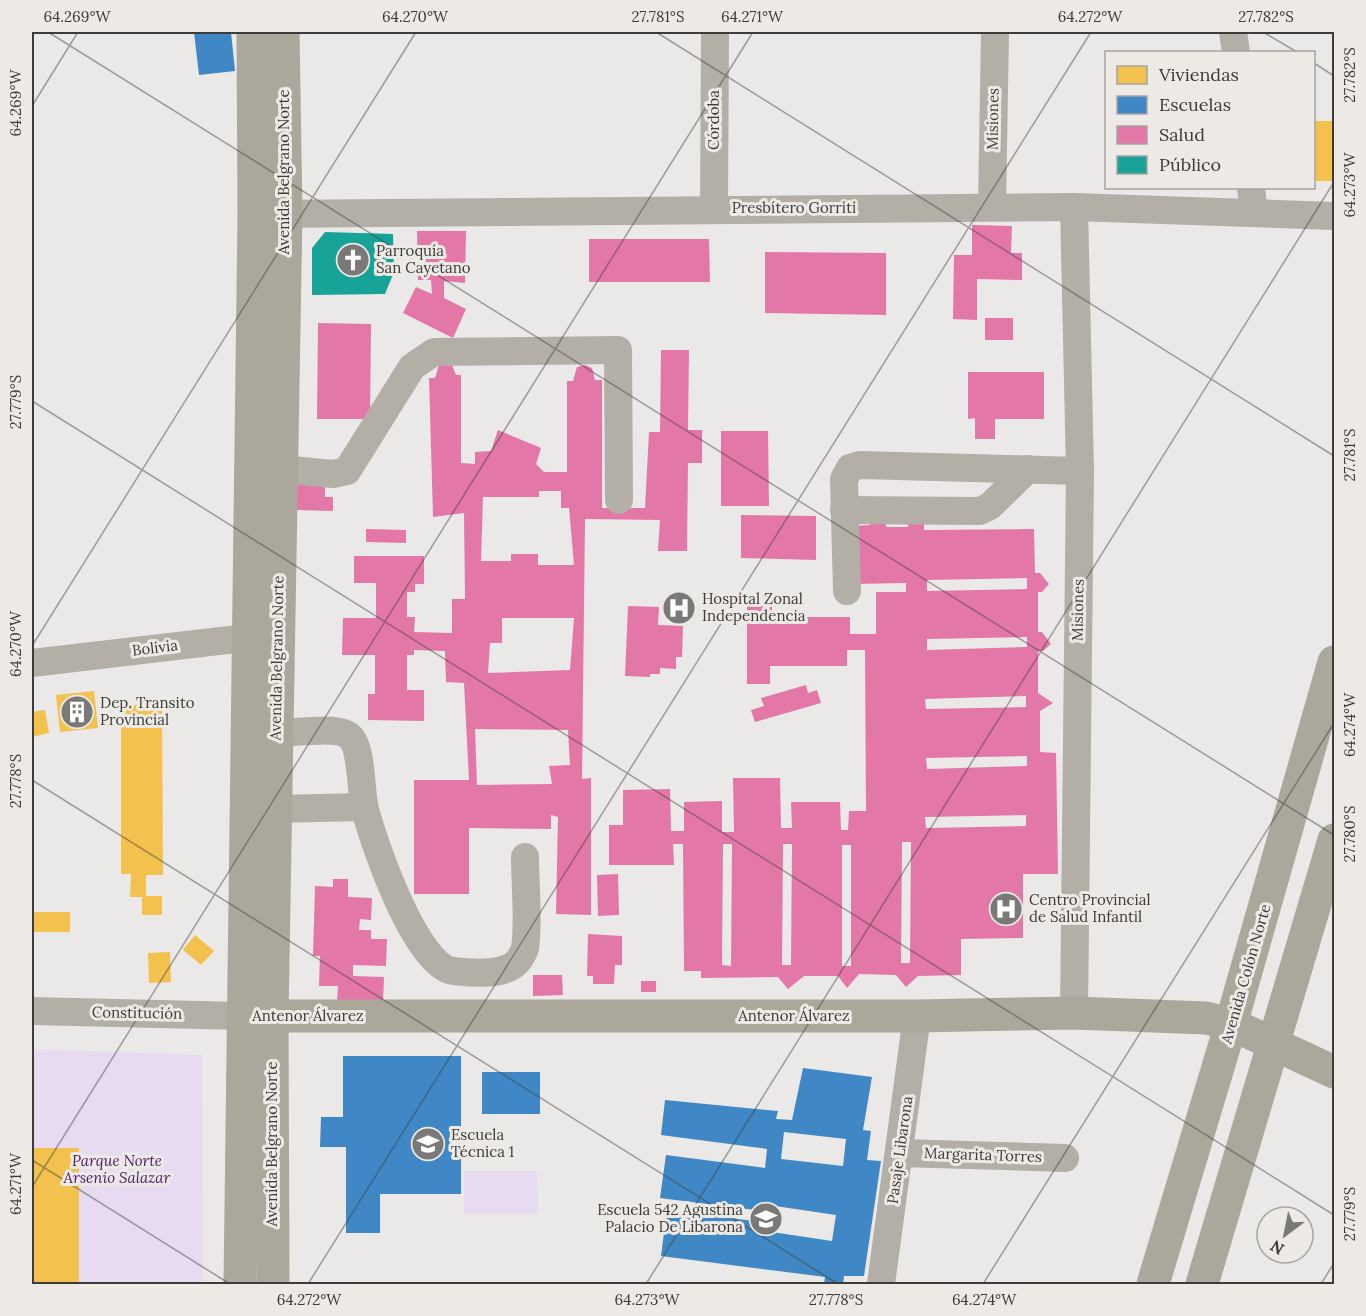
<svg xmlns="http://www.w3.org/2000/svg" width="1366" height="1316" font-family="Lora,serif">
  <rect width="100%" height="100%" fill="#ebe9e7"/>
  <g fill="#e8dbf1">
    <polygon points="32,1049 202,1055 203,1284 32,1284"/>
    <polygon points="464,1171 537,1171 538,1214 464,1214"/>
  </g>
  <g fill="#f2c14e">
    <rect x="1314" y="121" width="20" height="60"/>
    <polygon points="94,691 98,728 60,732 56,695"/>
    <polygon points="121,705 162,705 163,875 146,875 146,896 162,896 162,915 142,915 142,897 130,897 131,874 121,874"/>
    <polygon points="45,710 49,733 32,737 32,712"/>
    <rect x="32" y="912" width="38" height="20"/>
    <polygon points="195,935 214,951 201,965 183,950"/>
    <polygon points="170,952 171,982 149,983 148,953"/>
    <rect x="32" y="1148" width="47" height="136"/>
  </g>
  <g fill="#3f88c5" fill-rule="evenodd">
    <polygon points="194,32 231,32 235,71 199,75"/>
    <polygon points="343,1056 461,1056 461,1194 380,1194 380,1233 346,1233 346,1147 320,1147 321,1117 343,1117"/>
    <path d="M 803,1068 L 872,1077 L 863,1130 L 871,1131 L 867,1160 L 881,1161 L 864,1276 L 844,1276 L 843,1284 L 824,1284 L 825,1277 L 661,1256 L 667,1210 L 754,1221 L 755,1210 L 660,1198 L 666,1155 L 765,1168 L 767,1149 L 661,1135 L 665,1100 L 778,1111 L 776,1119 L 792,1120 ZM 784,1132 L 846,1139 L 843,1166 L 781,1159 ZM 775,1206 L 836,1215 L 832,1241 L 772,1232 Z"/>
    <rect x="482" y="1072" width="58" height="42"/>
  </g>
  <g fill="#e377a8" fill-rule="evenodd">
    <polygon points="972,225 1012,226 1011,253 1022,253 1022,280 977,279 977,320 953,319 954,255 972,255"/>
    <polygon points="417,231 466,231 465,283 444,281 444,298 466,309 453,338 403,313 416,287 432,294 431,280 418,280"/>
    <polygon points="589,239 709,239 710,282 589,282"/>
    <polygon points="765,252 886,253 886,315 765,313"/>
    <rect x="985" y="318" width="28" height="22"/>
    <polygon points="318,323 371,324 370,419 317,419"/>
    <path d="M 661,350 L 689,350 L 688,430 L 702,430 L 702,463 L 688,463 L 687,551 L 658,551 L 660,520 L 585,519 L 582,779 L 591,778 L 591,915 L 556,914 L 558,817 L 551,815 L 551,829 L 469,828 L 469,894 L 414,894 L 414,780 L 469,780 L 464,683 L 446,682 L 445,651 L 414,650 L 414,655 L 407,655 L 407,690 L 424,690 L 424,721 L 368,720 L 368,694 L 375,694 L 375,655 L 342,655 L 343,618 L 376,618 L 376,583 L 354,583 L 354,556 L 424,556 L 424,584 L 415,584 L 415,592 L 407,592 L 407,617 L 415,617 L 414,632 L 452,633 L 452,599 L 465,599 L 464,513 L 433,517 L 429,378 L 435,378 L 439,365 L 452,365 L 456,375 L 461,375 L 461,463 L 475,464 L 475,452 L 491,451 L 498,430 L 541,448 L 536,464 L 544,472 L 567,472 L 567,381 L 573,381 L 577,367 L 585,365 L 592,368 L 595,380 L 602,380 L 602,508 L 645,508 L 649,432 L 660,432 ZM 539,491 L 561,491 L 561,508 L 569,508 L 574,565 L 538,565 L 538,554 L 511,554 L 511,561 L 481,561 L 483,497 L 539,497 ZM 502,618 L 574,618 L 570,670 L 488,673 L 490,643 L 502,643 ZM 475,729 L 568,730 L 570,765 L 549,766 L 552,784 L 477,785 Z"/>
    <polygon points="968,372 1044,372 1044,419 995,419 995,439 975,439 975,418 968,419"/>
    <polygon points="721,431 768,431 769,506 721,506"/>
    <polygon points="296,479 325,479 325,497 333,497 333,511 296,510"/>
    <polygon points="741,515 816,516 816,560 741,558"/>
    <path d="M 870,517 L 886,517 L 886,527 L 908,527 L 908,517 L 924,517 L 924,530 L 1034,529 L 1035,573 L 1040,573 L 1049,584 L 1042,592 L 1038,592 L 1038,632 L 1042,632 L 1051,644 L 1043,651 L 1038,651 L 1038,693 L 1053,703 L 1040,711 L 1040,752 L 1056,753 L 1058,874 L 1023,874 L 1023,938 L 961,939 L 961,975 L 918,976 L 906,987 L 896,975 L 859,974 L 847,988 L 838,976 L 804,976 L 788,989 L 778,977 L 701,978 L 701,971 L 684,971 L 683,844 L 673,844 L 674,865 L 609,865 L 609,825 L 623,825 L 623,790 L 670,789 L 671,831 L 684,831 L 684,802 L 722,801 L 722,832 L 734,832 L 733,778 L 780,778 L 781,828 L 792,828 L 791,802 L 840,802 L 841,830 L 848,830 L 849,811 L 866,811 L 865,650 L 847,650 L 847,666 L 770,666 L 770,684 L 747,684 L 747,601 L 772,601 L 772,617 L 850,617 L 850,634 L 876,634 L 876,592 L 906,592 L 906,583 L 853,584 L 852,526 L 870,525 ZM 1027,578 L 1027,589 L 927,591 L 927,580 ZM 1027,637 L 1027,647 L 927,650 L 927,639 ZM 1026,696 L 1026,707 L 926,709 L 925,699 ZM 1027,756 L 1027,766 L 927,769 L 926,758 ZM 1026,815 L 1026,826 L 926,828 L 925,817 ZM 902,842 L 911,842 L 910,963 L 901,963 ZM 723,844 L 732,844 L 731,966 L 722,965 ZM 783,844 L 792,844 L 791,965 L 782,965 ZM 842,845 L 851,845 L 851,966 L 842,966 Z"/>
    <polygon points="366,529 406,530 406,543 366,542"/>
    <polygon points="628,606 659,607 658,625 683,626 682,657 676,657 676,669 660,668 660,674 650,674 650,677 625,676"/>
    <polygon points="806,685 808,693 817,690 821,703 755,722 751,710 764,706 761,698"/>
    <polygon points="618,874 619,915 598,916 597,875"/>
    <polygon points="333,879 348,879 348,897 372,898 371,920 360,919 359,930 371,930 371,939 387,939 386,966 353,965 353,976 384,977 383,1003 337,1001 338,986 319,986 320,956 313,956 315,886 333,887"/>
    <polygon points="588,934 622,936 622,965 615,965 614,984 593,984 593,976 587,976"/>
    <polygon points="533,975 562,975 563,995 533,996"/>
    <rect x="641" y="981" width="15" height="11"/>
  </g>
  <polygon fill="#17a398" points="325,232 393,234 394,272 385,294 312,295 312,248"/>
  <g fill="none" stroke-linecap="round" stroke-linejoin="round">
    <g stroke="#b4afa6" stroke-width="28">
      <polyline points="1233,32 1236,52"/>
      <polyline points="1251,188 1254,213"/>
      <polyline points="992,207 995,32"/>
      <polyline points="714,208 715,32"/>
      <polyline points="265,214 1074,207 1334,216"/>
      <polyline points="281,469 333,474 347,471 412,367 434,352 618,350 619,500"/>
      <polyline points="844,510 980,511 990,506 1028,469"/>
      <polyline points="847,591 844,479 850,468 860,465 1080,471"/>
      <polyline points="32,663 271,635"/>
      <path d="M 276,733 C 292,733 336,726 348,735 C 363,745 360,791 365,809 C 374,844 416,966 453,971 C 471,973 500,976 515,964 C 519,961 524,952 525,948 C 529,923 525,884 525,857"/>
      <polyline points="275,809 364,807"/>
      <polyline points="32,1011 242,1016"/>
      <polyline points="1074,1013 1080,471 1074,207"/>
      <polyline points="900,1153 1065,1158"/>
      <polyline points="881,1284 917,1016"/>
    </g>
    <g stroke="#aba79b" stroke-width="33">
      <polyline points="250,1016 917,1016 1074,1013 1206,1018 1231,1024 1334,1072"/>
      <polyline points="240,1284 254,215 253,32"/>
      <polyline points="273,1284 272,1017 286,212 283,32"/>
      <polyline points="1153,1284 1231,1024 1334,662"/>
      <polyline points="1202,1284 1334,840"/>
    </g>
  </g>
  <path fill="none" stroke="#3d3c3a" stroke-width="1.5" stroke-opacity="0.45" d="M 48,32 L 1334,835M 656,32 L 1334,456M 1263,32 L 1297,52M 1314,63 L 1334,76M 32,106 L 78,32M 32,401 L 1334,1215M 32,646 L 416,32M 32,780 L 838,1284M 32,1160 L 230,1284M 32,1187 L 753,32M 308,1284 L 1091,32M 646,1284 L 1334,182M 983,1284 L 1334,723M 1321,1284 L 1334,1263"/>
  <defs>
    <symbol id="church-disc" viewBox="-11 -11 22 22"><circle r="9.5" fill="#7a7977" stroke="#edeae5"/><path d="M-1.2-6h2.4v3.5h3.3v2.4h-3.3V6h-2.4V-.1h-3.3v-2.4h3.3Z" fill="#fff"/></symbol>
    <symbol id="hospital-disc" viewBox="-11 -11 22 22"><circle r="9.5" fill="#7a7977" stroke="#edeae5"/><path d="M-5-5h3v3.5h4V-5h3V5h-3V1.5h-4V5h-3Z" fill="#fff"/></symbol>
    <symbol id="building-disc" viewBox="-11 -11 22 22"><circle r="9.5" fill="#7a7977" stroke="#edeae5"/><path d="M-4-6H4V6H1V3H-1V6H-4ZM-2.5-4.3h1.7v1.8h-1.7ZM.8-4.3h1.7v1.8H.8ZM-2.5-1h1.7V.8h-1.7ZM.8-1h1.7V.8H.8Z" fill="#fff"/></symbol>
    <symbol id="school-disc" viewBox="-11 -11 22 22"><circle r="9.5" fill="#7a7977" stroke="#edeae5"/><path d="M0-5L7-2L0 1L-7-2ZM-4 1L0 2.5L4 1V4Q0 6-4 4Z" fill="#fff"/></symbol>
  </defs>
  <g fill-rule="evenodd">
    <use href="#church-disc" x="334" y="241" width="38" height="38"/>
    <use href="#hospital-disc" x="660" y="589" width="38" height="38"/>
    <use href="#building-disc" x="58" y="693" width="38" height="38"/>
    <use href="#hospital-disc" x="987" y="890" width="38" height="38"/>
    <use href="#school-disc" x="409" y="1125" width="38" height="38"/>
    <use href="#school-disc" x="747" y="1200" width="38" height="38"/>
  </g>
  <g text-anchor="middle" stroke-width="6" stroke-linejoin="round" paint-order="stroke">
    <g font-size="15" fill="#3d3c3a" stroke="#edeae5">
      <text transform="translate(993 119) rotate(-89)" y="5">Misiones</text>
      <text transform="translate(714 120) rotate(-90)" y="5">Córdoba</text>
      <text transform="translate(284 172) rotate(-90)" y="5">Avenida Belgrano Norte</text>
      <text x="794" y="213">Presbítero Gorriti</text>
      <text transform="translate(1078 610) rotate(-89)" y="5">Misiones</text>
      <text transform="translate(155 648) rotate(-7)" y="5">Bolivia</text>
      <text transform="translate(277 658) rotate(-89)" y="5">Avenida Belgrano Norte</text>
      <text transform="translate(1246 974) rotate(-74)" y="5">Avenida Colón Norte</text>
      <text transform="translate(137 1013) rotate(1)" y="5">Constitución</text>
      <text x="308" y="1021">Antenor Álvarez</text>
      <text x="794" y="1021">Antenor Álvarez</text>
      <text transform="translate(272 1144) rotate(-90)" y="5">Avenida Belgrano Norte</text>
      <text transform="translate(900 1150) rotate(-82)" y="5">Pasaje Libarona</text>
      <text transform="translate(983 1155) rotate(2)" y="5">Margarita Torres</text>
    </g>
    <g font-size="15" fill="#3d3c3a" stroke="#edeae5" text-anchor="start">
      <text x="376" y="256">Parroquía<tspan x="376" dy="17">San Cayetano</tspan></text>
      <text x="702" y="604">Hospital Zonal<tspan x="702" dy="17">Independencia</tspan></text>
      <text x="100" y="708">Dep. Transito<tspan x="100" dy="17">Provincial</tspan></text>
      <text x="1029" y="905">Centro Provincial<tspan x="1029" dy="17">de Salud Infantil</tspan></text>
      <text x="451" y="1140">Escuela<tspan x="451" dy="17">Técnica 1</tspan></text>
      <text x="743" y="1215" text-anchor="end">Escuela 542 Agustina<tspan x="743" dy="17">Palacio De Libarona</tspan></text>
    </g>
    <g font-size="15" font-style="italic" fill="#4c186d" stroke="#edeae5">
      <text x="117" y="1166">Parque Norte<tspan x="117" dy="17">Arsenio Salazar</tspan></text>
    </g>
  </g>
  <rect width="1366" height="1316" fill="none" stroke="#edeae5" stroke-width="66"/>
  <rect x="1105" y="51" width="210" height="138" fill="#edeae5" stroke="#a7a4a1" stroke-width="1.5"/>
  <rect x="1117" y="66" width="30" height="18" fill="#f2c14e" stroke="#a7a4a1" stroke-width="1.5"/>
  <text x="1159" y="81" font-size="18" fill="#3d3c3a">Viviendas</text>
  <rect x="1117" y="96" width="30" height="18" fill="#3f88c5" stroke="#a7a4a1" stroke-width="1.5"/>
  <text x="1159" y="111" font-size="18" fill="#3d3c3a">Escuelas</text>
  <rect x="1117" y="126" width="30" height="18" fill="#e377a8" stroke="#a7a4a1" stroke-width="1.5"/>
  <text x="1159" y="141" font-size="18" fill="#3d3c3a">Salud</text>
  <rect x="1117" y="156" width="30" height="18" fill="#17a398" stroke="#a7a4a1" stroke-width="1.5"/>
  <text x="1159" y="171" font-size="18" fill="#3d3c3a">Público</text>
  <g transform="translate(1285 1235) rotate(212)"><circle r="28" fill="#edeae5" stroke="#a7a4a1" stroke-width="1.5"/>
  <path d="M0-4.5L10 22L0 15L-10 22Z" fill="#7a7977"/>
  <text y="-9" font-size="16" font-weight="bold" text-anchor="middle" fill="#3d3c3a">N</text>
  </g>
  <rect x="33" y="33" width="1300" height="1250" fill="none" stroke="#3d3c3a" stroke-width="2"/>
  <g font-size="15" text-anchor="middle" fill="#3d3c3a">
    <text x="77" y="22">64.269°W</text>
    <text x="415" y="22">64.270°W</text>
    <text x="658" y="22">27.781°S</text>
    <text x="752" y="22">64.271°W</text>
    <text x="1090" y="22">64.272°W</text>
    <text x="1266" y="22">27.782°S</text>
    <text transform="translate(1350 75) rotate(-90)" y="5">27.782°S</text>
    <text transform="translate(16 103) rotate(-90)" y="5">64.269°W</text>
    <text transform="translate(1350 185) rotate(-90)" y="5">64.273°W</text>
    <text transform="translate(16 402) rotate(-90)" y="5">27.779°S</text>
    <text transform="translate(1350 455) rotate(-90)" y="5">27.781°S</text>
    <text transform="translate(16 644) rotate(-90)" y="5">64.270°W</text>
    <text transform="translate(1350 725) rotate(-90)" y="5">64.274°W</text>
    <text transform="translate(16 781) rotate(-90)" y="5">27.778°S</text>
    <text transform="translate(1350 834) rotate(-90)" y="5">27.780°S</text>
    <text transform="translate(16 1184) rotate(-90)" y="5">64.271°W</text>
    <text transform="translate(1350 1214) rotate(-90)" y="5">27.779°S</text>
    <text x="309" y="1305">64.272°W</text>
    <text x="647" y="1305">64.273°W</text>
    <text x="836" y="1305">27.778°S</text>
    <text x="984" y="1305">64.274°W</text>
  </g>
</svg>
